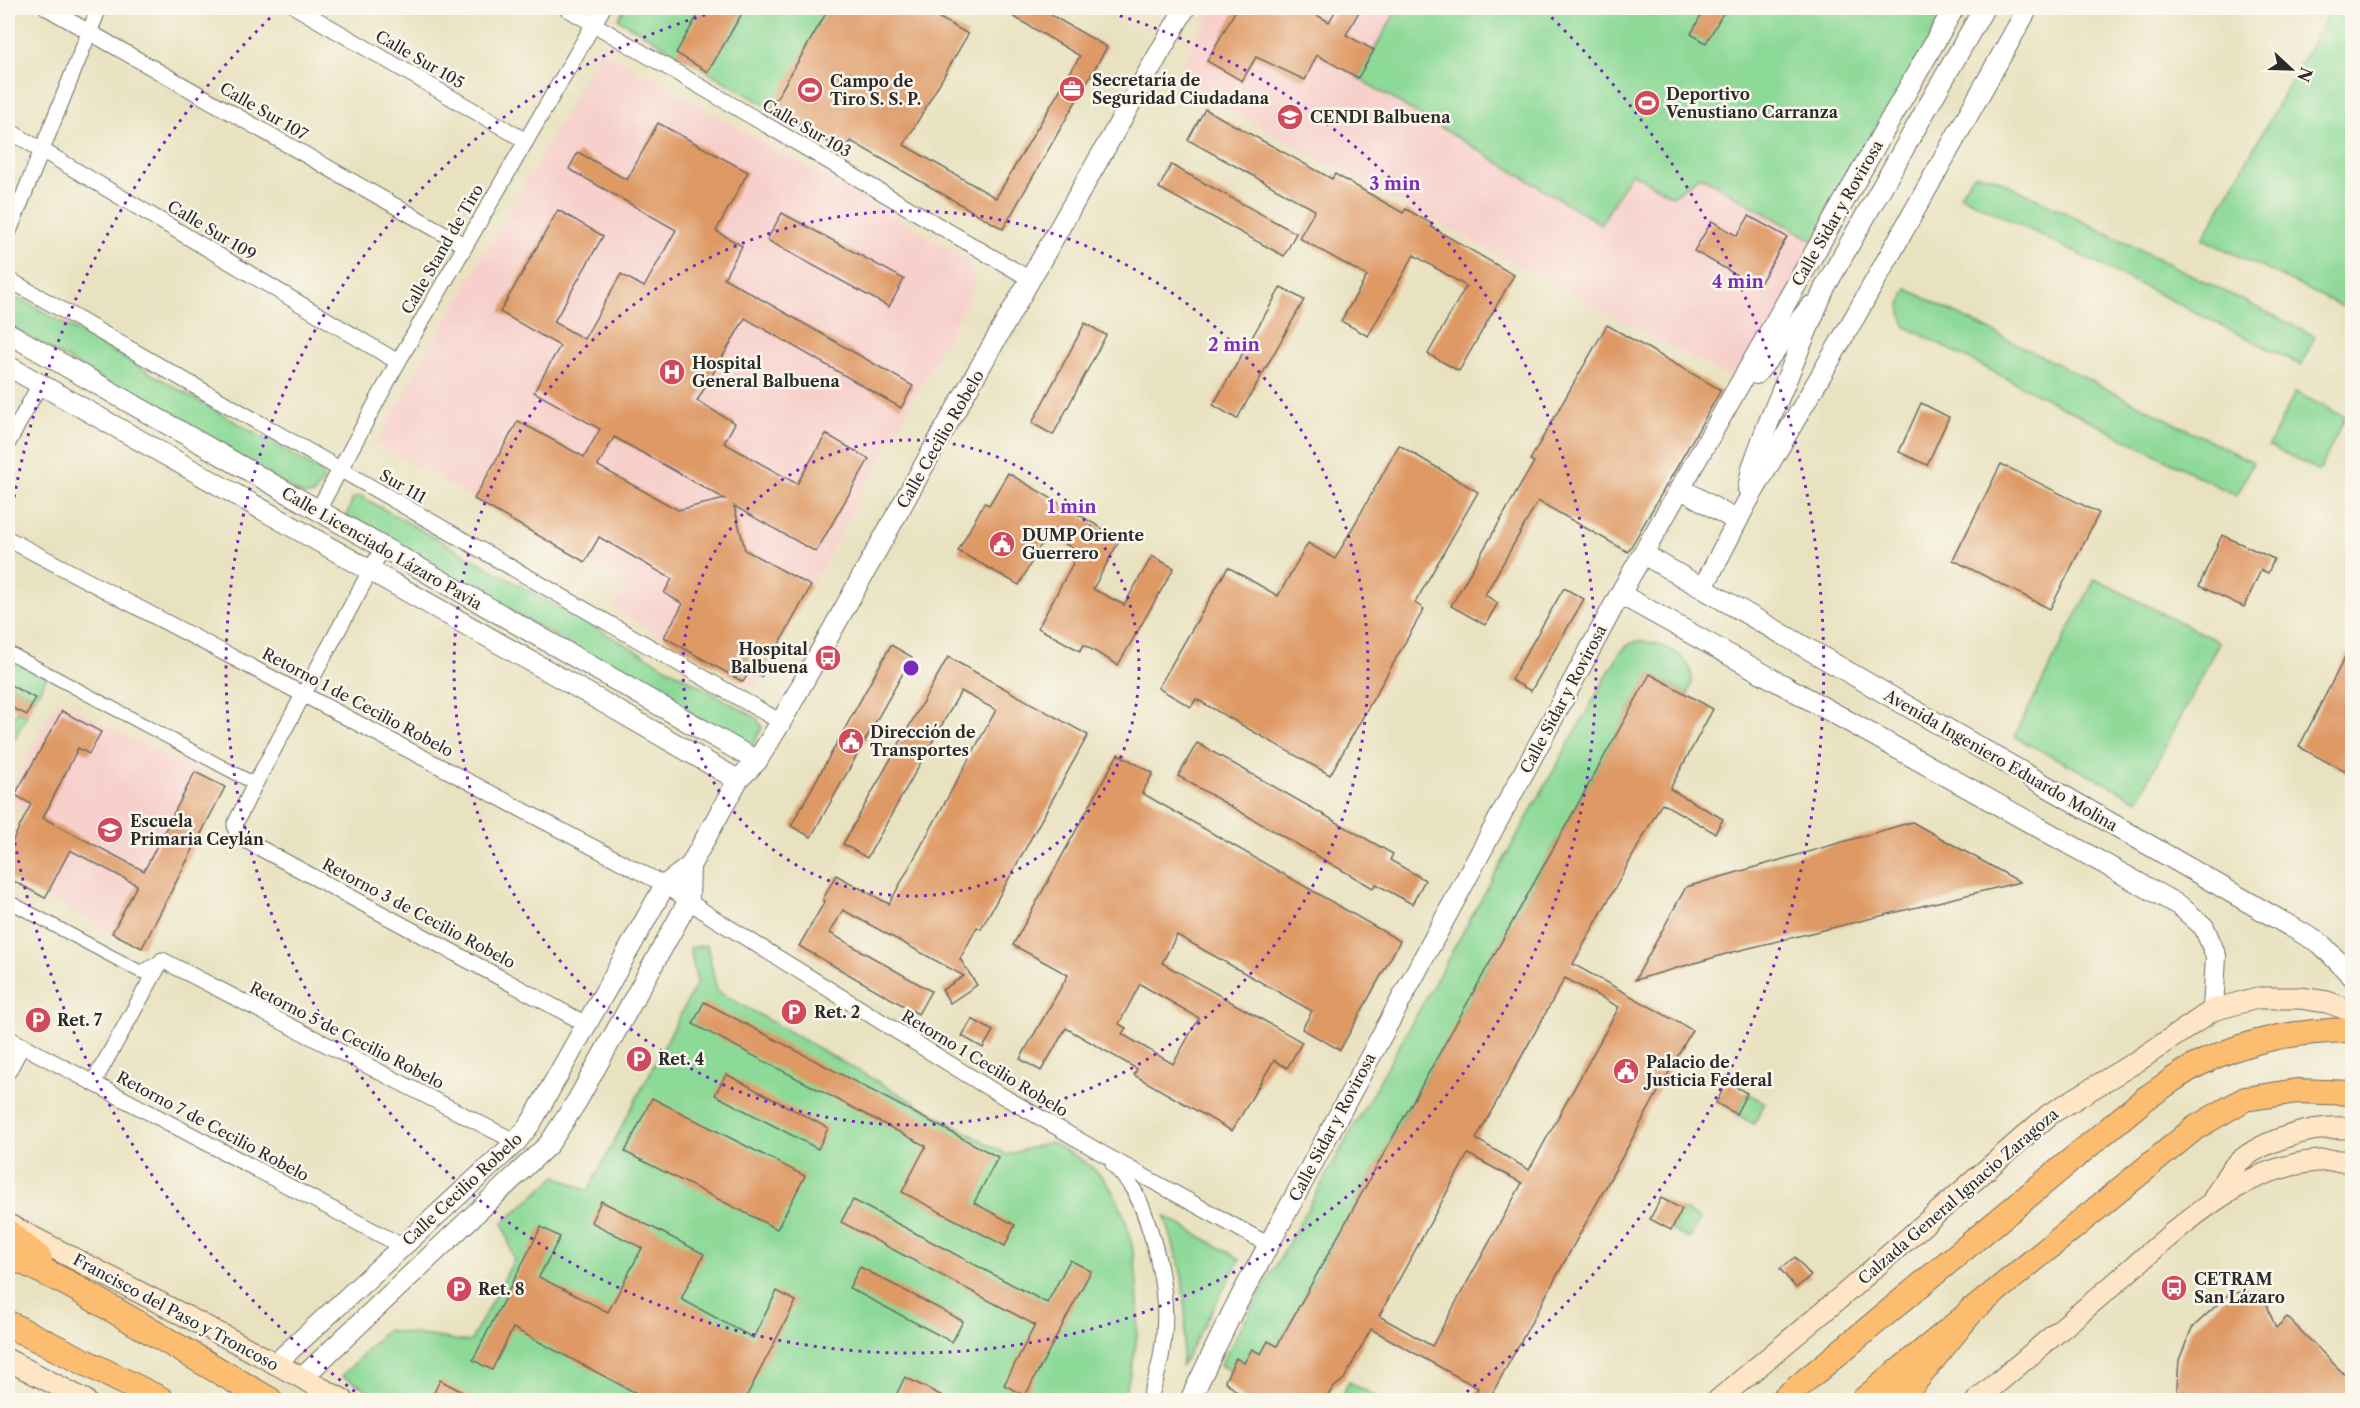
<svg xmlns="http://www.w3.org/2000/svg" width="2360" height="1408" font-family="'Libre Caslon Text',serif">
  <rect width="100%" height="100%" fill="#fbf7ec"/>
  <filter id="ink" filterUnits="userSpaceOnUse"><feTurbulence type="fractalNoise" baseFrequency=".0167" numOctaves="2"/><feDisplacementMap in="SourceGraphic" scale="12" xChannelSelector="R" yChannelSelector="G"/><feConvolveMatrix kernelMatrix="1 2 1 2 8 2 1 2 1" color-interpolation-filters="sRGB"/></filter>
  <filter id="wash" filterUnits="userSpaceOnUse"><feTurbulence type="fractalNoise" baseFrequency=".008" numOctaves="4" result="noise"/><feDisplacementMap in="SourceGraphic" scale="24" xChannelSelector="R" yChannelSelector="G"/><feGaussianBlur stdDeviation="1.35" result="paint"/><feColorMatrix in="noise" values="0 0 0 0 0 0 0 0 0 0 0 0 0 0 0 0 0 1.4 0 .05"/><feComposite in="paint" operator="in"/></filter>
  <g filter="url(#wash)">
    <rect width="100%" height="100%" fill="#e9e2c1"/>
    <g fill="#f7d0cc">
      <polygon points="1213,8 1398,8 1358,78 1601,224 1631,172 1672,196 1700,176 1818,243 1740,383 1313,156 1174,79"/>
      <polygon points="601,50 966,258 974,275 973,288 963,308 755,689 614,609 626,586 376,443"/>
      <polygon points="57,700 225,787 142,948 8,878 8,850 28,810 8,799 8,795"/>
    </g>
    <g fill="#8dd997" stroke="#5c8261" stroke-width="1.5">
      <polygon points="625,8 929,8 845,152 618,19"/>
      <polygon points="1398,8 1947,8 1818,243 1700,176 1672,196 1631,172 1601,224 1358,78"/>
      <polygon points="2332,8 2352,8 2352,311 2203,239"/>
      <polygon points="1976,174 1993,177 2315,336 2301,365 1960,195 1970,179"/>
      <path d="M 1907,289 L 2253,462 L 2237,496 L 1906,327 C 1899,312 1899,304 1907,289 Z"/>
      <polygon points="13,299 23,300 319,470 324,480 313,495 303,495 8,325 8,312"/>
      <polygon points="2295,392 2345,417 2319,471 2269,446"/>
      <polygon points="360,496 757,718 762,728 752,746 742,743 346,517 353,498"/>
      <polygon points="2095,579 2219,642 2138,800 2014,737"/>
      <path d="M 1638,641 C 1659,642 1693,654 1692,681 C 1692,685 1689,691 1688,695 L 1650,674 L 1277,1346 L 1268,1341 L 1261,1354 L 1252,1349 L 1244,1363 L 1236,1358 L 1230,1371 L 1220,1365 L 1619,654 L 1628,645 Z"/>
      <polygon points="8,657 47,677 35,698 8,684"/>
      <polygon points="8,711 15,715 17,711 27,715 12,744 8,741"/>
      <path d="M 707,945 L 717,991 L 1007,1155 L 1050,1142 C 1069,1152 1088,1162 1103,1178 C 1140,1219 1145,1323 1130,1374 C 1128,1383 1124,1392 1121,1400 L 387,1400 L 342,1376 L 386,1330 L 470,1342 L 514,1260 L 503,1223 L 556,1176 L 588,1191 L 697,983 L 690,948 Z"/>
      <polygon points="1747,1093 1765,1103 1754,1124 1736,1114"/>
      <polygon points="1682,1209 1700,1219 1689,1239 1671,1230"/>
      <polygon points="1165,1216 1240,1259 1181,1367 1186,1322 1182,1276"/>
      <polygon points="1349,1382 1383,1400 1339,1400"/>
    </g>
    <g id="blocks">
      <g fill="#de9965" fill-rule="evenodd">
        <polygon points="702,8 745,8 708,72 676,53"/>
        <polygon points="829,8 922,8 968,34 904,145 996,198 1080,56 999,8 1039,8 1107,47 1003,229 851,141 845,152 771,108"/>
        <polygon points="1237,8 1304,8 1329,22 1337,8 1361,8 1346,35 1374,50 1358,78 1317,55 1305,80 1256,57 1242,81 1207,61"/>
        <polygon points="1705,8 1726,8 1706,43 1691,34"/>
        <polygon points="1205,109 1332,179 1335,174 1403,213 1406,209 1432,224 1431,227 1514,275 1459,371 1428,354 1466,286 1414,255 1368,336 1341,321 1367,276 1299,238 1315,210 1188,140"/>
        <path d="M 658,123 L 748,172 L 716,231 L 742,246 L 724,278 L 913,386 L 901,408 L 745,318 L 697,401 L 735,423 L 724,443 L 797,484 L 826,434 L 869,459 L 816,552 L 734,506 L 745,550 L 811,586 L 761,677 L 750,671 L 743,682 L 664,637 L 683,604 L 664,593 L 672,579 L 599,537 L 585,562 L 474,499 L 518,421 L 584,457 L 600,429 L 534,392 L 560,346 L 500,312 L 558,210 L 603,236 L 554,322 L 584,339 L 621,274 L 644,287 L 676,230 L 569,169 L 578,152 L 627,180 ZM 614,437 L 725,499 L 678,510 L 598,466 Z"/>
        <polygon points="1171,165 1296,233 1284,256 1159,188"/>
        <polygon points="782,213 904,279 889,307 767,240"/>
        <polygon points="1749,216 1787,237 1758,287 1694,251 1712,221 1737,236"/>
        <polygon points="1281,287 1304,300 1237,419 1213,405"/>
        <polygon points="1085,323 1106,335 1053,435 1032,423"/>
        <polygon points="1607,325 1721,390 1628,552 1538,501 1485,595 1498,603 1485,625 1451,606 1534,462 1530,460"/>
        <polygon points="1921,403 1949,417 1927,465 1899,452"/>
        <polygon points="1399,445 1478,492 1415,603 1424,609 1330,775 1196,699 1191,707 1158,688 1228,567 1278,596 1308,543 1335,559"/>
        <polygon points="2001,464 2099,513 2050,609 1953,560"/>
        <polygon points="1008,473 1120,539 1093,589 1124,605 1152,556 1174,568 1118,665 1084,645 1080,651 1038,628 1079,552 1047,533 1019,585 958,551 984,503 989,505"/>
        <polygon points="2222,535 2274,559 2268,573 2261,570 2244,607 2199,586"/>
        <polygon points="1564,588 1584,599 1531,691 1511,680"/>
        <polygon points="2352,643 2352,775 2299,747"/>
        <polygon points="891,645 912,657 811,837 791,826"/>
        <polygon points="948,657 1088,735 981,929 977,927 960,959 977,985 950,1003 942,990 964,976 843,910 830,933 931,991 918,1014 799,946 825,901 823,899 836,875 889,904 996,710 961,691 867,858 843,844"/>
        <path d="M 1650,674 L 1713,709 L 1670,789 L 1723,819 L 1715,833 L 1662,803 L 1573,964 L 1692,1030 L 1488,1401 L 1472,1401 L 1478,1388 L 1371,1329 L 1344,1379 L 1333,1388 L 1324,1401 L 1247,1401 L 1225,1381 L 1236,1358 L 1244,1363 L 1252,1349 L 1261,1354 L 1268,1341 L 1277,1346 ZM 1565,978 L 1619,1007 L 1529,1170 L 1476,1139 ZM 1468,1154 L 1522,1183 L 1432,1346 L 1379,1316 Z"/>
        <polygon points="8,684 35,698 27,715 8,706"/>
        <polygon points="62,711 101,732 89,754 78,748 43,818 144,871 195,772 225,787 142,948 112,933 137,885 70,850 45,898 8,878 8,850 31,804 15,795"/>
        <polygon points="1197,743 1393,854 1390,860 1425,880 1412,904 1376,884 1373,888 1178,776"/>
        <path d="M 1118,754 L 1153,773 L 1142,793 L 1400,941 L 1340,1050 L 1302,1029 L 1312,1011 L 1177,935 L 1162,963 L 1302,1042 L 1287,1068 L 1274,1060 L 1232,1131 L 1134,1075 L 1137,1069 L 1066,1028 L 1041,1071 L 1020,1059 L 1068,975 L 1013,945 ZM 1140,984 L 1199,1018 L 1173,1064 L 1122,1034 L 1126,1028 L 1119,1024 Z"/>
        <polygon points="1912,822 2020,882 1733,952 1635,980 1686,887"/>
        <polygon points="704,1002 998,1157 974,1203 1015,1225 1005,1246 902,1192 926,1146 693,1024"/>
        <polygon points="972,1019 993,1031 983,1048 962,1036"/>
        <polygon points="726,1074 828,1128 818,1149 715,1095"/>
        <polygon points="1727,1082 1747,1093 1736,1114 1716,1103"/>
        <polygon points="652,1098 805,1176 777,1229 625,1152"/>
        <polygon points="1661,1198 1682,1209 1671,1230 1650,1219"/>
        <polygon points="853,1200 1047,1303 1070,1260 1091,1271 1025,1396 1004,1385 1035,1325 841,1222"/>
        <polygon points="601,1201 704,1254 681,1299 753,1338 777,1291 796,1301 744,1401 651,1401 513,1328 492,1370 473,1360 541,1227 560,1237 539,1277 608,1312 642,1248 591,1222"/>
        <polygon points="1795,1257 1811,1276 1796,1288 1780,1269"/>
        <polygon points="860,1267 963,1321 952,1342 849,1288"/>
        <polygon points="2247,1292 2265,1301 2276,1328 2287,1317 2352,1382 2352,1401 2176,1401 2179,1360 2192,1328 2230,1293"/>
        <polygon points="905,1377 952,1401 893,1401"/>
        <polygon points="440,1380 479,1401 430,1401"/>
      </g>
    </g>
  </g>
  <g filter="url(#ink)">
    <use href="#blocks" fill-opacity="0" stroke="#6e6b60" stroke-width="1.5"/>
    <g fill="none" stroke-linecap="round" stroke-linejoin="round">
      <defs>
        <g id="pedestrian">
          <polyline points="8,652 255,784"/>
          <polyline points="8,901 141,972 162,960"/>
        </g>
        <g id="minor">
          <polyline points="47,8 464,245"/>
          <polyline points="297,8 526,141"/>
          <polyline points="566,8 1030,279"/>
          <polyline points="8,130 398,362"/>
          <polyline points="8,234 99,8"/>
          <polyline points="8,279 781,722"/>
          <polyline points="8,443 40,384"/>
          <polyline points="317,512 398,362 603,8"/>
          <polyline points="8,539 665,885 712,917 987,1087 1105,1155 1269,1245"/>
          <polyline points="382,549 255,784 235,824 236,831 247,841 586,1024"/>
          <polyline points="8,1038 402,1246"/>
          <polyline points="8,1072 22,1046"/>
          <polyline points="93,1083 162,960 516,1142"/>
          <path d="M 1113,1164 C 1119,1171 1126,1178 1131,1186 C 1141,1200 1147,1220 1152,1237 C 1169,1294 1170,1344 1149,1400"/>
        </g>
        <g id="tertiary">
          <polyline points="8,333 757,761"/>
          <polyline points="8,366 587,693 738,780"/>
          <polyline points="1756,374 1811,306"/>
          <polyline points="1680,488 1737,521"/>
          <polyline points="1748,489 1752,468 1768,424 1825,287 1984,8"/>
          <polyline points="1643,554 2321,944 2352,976"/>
          <polyline points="1703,588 1746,504 1856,315 2028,8"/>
          <polyline points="1620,594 2180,906 2204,927 2216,956 2213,1010"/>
          <polyline points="275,1364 516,1142 531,1123 665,885 690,866 738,780 757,761 781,722 931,453 1185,8"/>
          <polyline points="302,1378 549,1144 577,1101 689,900 690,866"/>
          <polyline points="1190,1400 1233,1311 1620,594 1954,8"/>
        </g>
        <g id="secondary">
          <path d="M 2214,1198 C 2220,1189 2225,1178 2231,1170 C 2255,1141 2317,1123 2352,1129"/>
          <polyline points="9,1225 226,1337 343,1400"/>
          <polyline points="8,1360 85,1400"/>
          <polyline points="1718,1400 1841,1297 2050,1114 2139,1060 2213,1010 2257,998 2300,998 2327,1002 2352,1011"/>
          <path d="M 1977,1400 C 2022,1362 2068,1323 2113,1285 C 2182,1226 2253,1149 2352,1162"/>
        </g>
        <g id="primary">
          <path d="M 1782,1400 L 2146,1098 C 2163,1087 2179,1074 2197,1065 C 2248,1039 2296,1031 2352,1030"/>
          <polyline points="1863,1400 2195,1128 2245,1099 2297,1091 2352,1093"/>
        </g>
        <g id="trunk">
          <polyline points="8,1233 39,1259"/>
          <polyline points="8,1254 69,1284 269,1400"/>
          <polyline points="8,1324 161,1400"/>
          <polyline points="1896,1400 1912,1384 1971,1311"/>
        </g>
      </defs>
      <use href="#pedestrian" stroke="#6e6b60" stroke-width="14"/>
      <use href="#minor" stroke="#6e6b60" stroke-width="17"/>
      <use href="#tertiary" stroke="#6e6b60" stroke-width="22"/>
      <use href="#secondary" stroke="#6e6b60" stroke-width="23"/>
      <use href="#primary" stroke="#6e6b60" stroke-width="26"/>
      <use href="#trunk" stroke="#6e6b60" stroke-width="28"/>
      <use href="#pedestrian" stroke="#fff" stroke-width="12"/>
      <use href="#minor" stroke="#fff" stroke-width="15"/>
      <use href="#tertiary" stroke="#fff" stroke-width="20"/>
      <use href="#secondary" stroke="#fee5c5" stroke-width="21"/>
      <use href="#primary" stroke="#fcbd6f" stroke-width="24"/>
      <use href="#trunk" stroke="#fcbd6f" stroke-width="26"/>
    </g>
  </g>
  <g fill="none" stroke="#7b2cbf" stroke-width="3" stroke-dasharray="3 6">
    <circle cx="911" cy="668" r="228"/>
    <circle cx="911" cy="668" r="457"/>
    <path d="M1094 8A685 685 0 1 1 728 8"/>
    <path d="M362 1397A913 913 0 0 1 8 803M8 533A913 913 0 0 1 277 11M1545 11A913 913 0 0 1 1460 1397"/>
  </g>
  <defs>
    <symbol id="office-disc" viewBox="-11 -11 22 22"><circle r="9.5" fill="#d1495b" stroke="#fbf7ec"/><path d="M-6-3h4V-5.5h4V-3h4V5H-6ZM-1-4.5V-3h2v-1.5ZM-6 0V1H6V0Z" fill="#fff"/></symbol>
    <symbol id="stadium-disc" viewBox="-11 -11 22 22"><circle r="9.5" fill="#d1495b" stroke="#fbf7ec"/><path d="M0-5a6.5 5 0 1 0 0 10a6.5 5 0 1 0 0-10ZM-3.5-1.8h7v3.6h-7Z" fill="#fff"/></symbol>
    <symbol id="school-disc" viewBox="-11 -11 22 22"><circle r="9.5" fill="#d1495b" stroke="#fbf7ec"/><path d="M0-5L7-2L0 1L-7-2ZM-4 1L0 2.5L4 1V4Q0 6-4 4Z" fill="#fff"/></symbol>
    <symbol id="hospital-disc" viewBox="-11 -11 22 22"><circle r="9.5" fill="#d1495b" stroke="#fbf7ec"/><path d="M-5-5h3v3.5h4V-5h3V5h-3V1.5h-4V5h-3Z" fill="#fff"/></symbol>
    <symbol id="civic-disc" viewBox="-11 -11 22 22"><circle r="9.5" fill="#d1495b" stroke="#fbf7ec"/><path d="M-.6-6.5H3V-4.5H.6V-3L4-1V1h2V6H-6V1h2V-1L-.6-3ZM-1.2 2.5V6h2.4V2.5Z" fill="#fff"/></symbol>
    <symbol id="bus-disc" viewBox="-11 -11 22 22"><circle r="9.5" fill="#d1495b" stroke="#fbf7ec"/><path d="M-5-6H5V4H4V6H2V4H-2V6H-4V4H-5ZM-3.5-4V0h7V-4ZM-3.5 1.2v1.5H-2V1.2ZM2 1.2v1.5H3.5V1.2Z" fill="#fff"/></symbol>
    <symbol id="parking-disc" viewBox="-11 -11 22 22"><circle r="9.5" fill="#d1495b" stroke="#fbf7ec"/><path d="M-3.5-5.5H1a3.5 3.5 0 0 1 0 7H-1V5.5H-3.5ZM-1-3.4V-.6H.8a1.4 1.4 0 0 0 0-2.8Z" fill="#fff"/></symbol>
  </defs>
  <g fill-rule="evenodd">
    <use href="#office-disc" x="1057" y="74" width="30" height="30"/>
    <use href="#stadium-disc" x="795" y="75" width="30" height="30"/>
    <use href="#stadium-disc" x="1632" y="88" width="30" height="30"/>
    <use href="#school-disc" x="1275" y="102" width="30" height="30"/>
    <use href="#hospital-disc" x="657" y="357" width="30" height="30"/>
    <use href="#civic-disc" x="987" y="529" width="30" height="30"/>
    <use href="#bus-disc" x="813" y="643" width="30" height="30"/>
    <use href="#civic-disc" x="836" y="726" width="30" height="30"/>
    <use href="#school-disc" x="95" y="815" width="30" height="30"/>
    <use href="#parking-disc" x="779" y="997" width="30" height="30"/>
    <use href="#parking-disc" x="23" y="1005" width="30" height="30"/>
    <use href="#parking-disc" x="624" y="1044" width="30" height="30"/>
    <use href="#civic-disc" x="1611" y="1056" width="30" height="30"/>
    <use href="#bus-disc" x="2159" y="1273" width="30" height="30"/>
    <use href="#parking-disc" x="444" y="1274" width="30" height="30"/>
  </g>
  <g text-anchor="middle" stroke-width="5" stroke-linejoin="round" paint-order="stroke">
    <g font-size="16" fill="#2b2b2b" stroke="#fbf7ec">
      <text transform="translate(420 59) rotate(30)" y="6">Calle Sur 105</text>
      <text transform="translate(264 111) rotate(30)" y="6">Calle Sur 107</text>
      <text transform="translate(807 128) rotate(30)" y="6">Calle Sur 103</text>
      <text transform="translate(1837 213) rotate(-60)" y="6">Calle Sidar y Rovirosa</text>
      <text transform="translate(212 230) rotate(31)" y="6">Calle Sur 109</text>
      <text transform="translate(442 249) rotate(-60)" y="6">Calle Stand de Tiro</text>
      <text transform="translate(940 439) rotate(-60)" y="6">Calle Cecilio Robelo</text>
      <text transform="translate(403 486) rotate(30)" y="6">Sur 111</text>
      <text transform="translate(382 548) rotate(30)" y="6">Calle Licenciado Lázaro Pavia</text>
      <text transform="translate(1563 699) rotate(-62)" y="6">Calle Sidar y Rovirosa</text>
      <text transform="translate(358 702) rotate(28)" y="6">Retorno 1 de Cecilio Robelo</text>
      <text transform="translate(2001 760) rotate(30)" y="6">Avenida Ingeniero Eduardo Molina</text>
      <text transform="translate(419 913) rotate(28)" y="6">Retorno 3 de Cecilio Robelo</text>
      <text transform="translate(347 1035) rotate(27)" y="6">Retorno 5 de Cecilio Robelo</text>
      <text transform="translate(985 1063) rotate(31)" y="6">Retorno 1 Cecilio Robelo</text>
      <text transform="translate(213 1126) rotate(28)" y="6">Retorno 7 de Cecilio Robelo</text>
      <text transform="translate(1332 1127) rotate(-62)" y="6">Calle Sidar y Rovirosa</text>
      <text transform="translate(462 1189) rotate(-43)" y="6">Calle Cecilio Robelo</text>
      <text transform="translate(1958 1196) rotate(-41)" y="6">Calzada General Ignacio Zaragoza</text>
      <text transform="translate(176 1312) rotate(28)" y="6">Francisco del Paso y Troncoso</text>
    </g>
    <g font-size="16" font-weight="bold" fill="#2b2b2b" stroke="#fbf7ec" text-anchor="start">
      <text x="1092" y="86">Secretaría de<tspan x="1092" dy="18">Seguridad Ciudadana</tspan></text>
      <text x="830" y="87">Campo de<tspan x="830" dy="18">Tiro S. S. P.</tspan></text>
      <text x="1666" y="100">Deportivo<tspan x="1666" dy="18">Venustiano Carranza</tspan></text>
      <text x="1310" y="123">CENDI Balbuena</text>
      <text x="692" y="369">Hospital<tspan x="692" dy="18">General Balbuena</tspan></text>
      <text x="1022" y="541">DUMP Oriente<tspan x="1022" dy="18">Guerrero</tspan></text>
      <text x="808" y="655" text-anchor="end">Hospital<tspan x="808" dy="18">Balbuena</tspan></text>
      <text x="870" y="738">Dirección de<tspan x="870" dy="18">Transportes</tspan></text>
      <text x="130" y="827">Escuela<tspan x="130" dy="18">Primaria Ceylán</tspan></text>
      <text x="814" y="1018">Ret. 2</text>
      <text x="57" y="1026">Ret. 7</text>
      <text x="658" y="1065">Ret. 4</text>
      <text x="1646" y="1068">Palacio de<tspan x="1646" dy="18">Justicia Federal</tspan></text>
      <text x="2194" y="1285">CETRAM<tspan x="2194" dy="18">San Lázaro</tspan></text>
      <text x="478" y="1295">Ret. 8</text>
    </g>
  </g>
  <circle cx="911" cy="668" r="9" fill="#7b2cbf" stroke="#fbf7ec" stroke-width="3"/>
  <g font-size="18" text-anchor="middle" font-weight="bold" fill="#7b2cbf" stroke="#fbf7ec" stroke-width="5" stroke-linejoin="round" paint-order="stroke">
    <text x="1395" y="190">3 min</text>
    <text x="1738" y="288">4 min</text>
    <text x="1234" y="351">2 min</text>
    <text x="1072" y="513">1 min</text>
  </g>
  <rect width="2360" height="1408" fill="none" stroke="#fbf7ec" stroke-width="30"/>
  <g transform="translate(2291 69) rotate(112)" stroke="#fbf7ec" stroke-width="4.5" paint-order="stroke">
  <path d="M0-4.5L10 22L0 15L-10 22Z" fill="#2b2b2b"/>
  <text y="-9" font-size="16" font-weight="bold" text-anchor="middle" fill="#2b2b2b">N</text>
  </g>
</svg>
